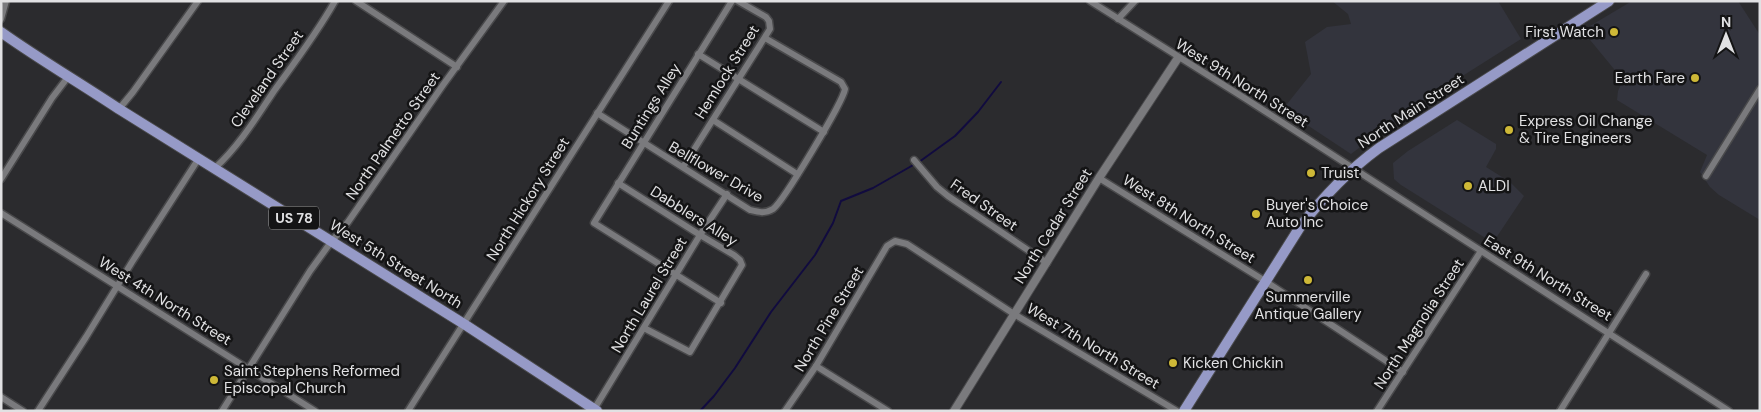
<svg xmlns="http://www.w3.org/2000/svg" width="1761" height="412" viewBox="0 0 1761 412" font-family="'DM Sans',sans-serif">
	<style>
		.built { fill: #33343d }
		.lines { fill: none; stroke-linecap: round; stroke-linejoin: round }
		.stream { stroke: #110b3f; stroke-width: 2 }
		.minor-casing { stroke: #49494b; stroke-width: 9 }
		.tertiary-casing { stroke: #49494b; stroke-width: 10 }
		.primary-casing { stroke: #49494b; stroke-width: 12 }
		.minor { stroke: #7a7a7d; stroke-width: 6 }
		.tertiary { stroke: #7a7a7d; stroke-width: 8 }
		.primary { stroke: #969ac7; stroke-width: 10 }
		.poi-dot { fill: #ceb837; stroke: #141415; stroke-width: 2 }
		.labels { text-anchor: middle; stroke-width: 5; stroke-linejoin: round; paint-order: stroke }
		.shield { fill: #141415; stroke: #a4a4a5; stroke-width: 1 }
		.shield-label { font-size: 14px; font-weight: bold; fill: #e1e1e3 }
		.poi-label { font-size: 15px; fill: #e1e1e3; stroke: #141415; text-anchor: start }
		.street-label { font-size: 15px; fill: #e1e1e3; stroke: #141415 }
	</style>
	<rect width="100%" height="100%" fill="#2b2b2e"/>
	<g class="built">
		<path d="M 1332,1 L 1498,1 L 1521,39 L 1418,104 L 1351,154 L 1283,109 L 1311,74 L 1305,42 L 1327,27 L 1351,24 L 1348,14 Z"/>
		<path d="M 1632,1 L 1738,1 L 1760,35 L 1760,220 L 1719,195 L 1710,187 L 1700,172 L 1707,155 L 1617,100 L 1618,91 L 1623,80 L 1586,35 L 1590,26 Z"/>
		<path d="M 1457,120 L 1496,144 L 1496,149 L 1486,167 L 1510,182 L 1524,196 L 1494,241 L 1487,239 L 1401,185 L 1394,179 L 1393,163 L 1408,151 Z"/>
	</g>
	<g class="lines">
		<g class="stream">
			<path d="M 919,162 L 955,136 L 978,112 L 1001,82"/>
			<path d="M 700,411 L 714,396 L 735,368 L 771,312 L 815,255 L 833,223 L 841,201 L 873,188 L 915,164"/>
		</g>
		<g class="minor-casing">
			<g id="minor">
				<path d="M 356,1 L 457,67"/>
				<path d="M 1090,1 L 1246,99 L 1729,411"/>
				<path d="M 1,19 L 6,1"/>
				<path d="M 1118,19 L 1135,1"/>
				<path d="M 698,54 L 824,132"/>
				<path d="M 119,109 L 133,92 L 198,1"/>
				<path d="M 597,113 L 750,210 C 758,212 765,214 773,209 C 783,202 843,102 845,89 L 841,82 L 765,38"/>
				<path d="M 713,120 L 797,174"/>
				<path d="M 914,160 L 937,187 L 948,196 L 1047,263"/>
				<path d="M 683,167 L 770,29 L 769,21 L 766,17 L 738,1"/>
				<path d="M 215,168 C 239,146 256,118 274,91 C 295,62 317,33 335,1"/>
				<path d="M 1706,176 L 1760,89"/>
				<path d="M 1099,178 L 1265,281 L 1403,372"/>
				<path d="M 1,179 L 52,98 L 68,77"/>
				<path d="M 618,183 L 700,235 L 734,255 L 740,260 L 742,265 L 690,352 L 644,328"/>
				<path d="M 1,213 L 315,411"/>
				<path d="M 721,303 L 594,223 L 732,1"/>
				<path d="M 816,366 L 888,411"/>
				<path d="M 1,397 L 23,411"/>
				<path d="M 38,411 L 86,337 L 132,262 L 199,158"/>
				<path d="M 222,411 L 310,271 L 331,242 L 348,222 L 443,85 L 504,1"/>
				<path d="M 408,411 L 669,1"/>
				<path d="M 593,411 L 700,235 L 727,194"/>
				<path d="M 785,411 L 816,366 L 887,246 L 895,241 L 907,244 L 1014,314 L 1177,411"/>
				<path d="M 1377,411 L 1481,251"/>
				<path d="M 1560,411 L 1646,274"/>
			</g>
		</g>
		<g class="tertiary-casing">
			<path id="tertiary" d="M 954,411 L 1099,178 L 1178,58"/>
		</g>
		<g class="primary-casing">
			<g id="primary">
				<path d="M 1,32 C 39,59 80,83 119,109 L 464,324 L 597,411"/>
				<path d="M 1184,411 L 1300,227 C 1323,197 1349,170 1379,148 L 1609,1"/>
			</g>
		</g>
		<use href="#minor" class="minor"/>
		<use href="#tertiary" class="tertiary"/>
		<use href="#primary" class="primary"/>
	</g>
	<g class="poi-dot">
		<circle cx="1614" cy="32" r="5"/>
		<circle cx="1695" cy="78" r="5"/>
		<circle cx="1509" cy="130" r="5"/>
		<circle cx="1311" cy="173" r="5"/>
		<circle cx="1468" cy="186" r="5"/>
		<circle cx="1256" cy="214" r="5"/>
		<circle cx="1308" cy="280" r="5"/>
		<circle cx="1173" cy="363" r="5"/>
		<circle cx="214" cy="380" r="5"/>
	</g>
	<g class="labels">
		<rect class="shield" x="269" y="206.5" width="50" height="23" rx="4"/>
		<g class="shield-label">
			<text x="294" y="223">US 78</text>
		</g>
		<g class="poi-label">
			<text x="1604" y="37" text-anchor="end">First Watch</text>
			<text x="1685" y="83" text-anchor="end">Earth Fare</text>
			<text x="1519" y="126">Express Oil Change<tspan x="1519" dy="17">&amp; Tire Engineers</tspan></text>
			<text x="1321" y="178">Truist</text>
			<text x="1478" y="191">ALDI</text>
			<text x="1266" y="210">Buyer's Choice<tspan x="1266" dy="17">Auto Inc</tspan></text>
			<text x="1308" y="302" text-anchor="middle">Summerville<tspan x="1308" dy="17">Antique Gallery</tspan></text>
			<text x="1183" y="368">Kicken Chickin</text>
			<text x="224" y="376">Saint Stephens Reformed<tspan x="224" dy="17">Episcopal Church</tspan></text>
		</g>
		<g class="street-label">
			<text transform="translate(727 72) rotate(-58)" y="5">Hemlock Street</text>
			<text transform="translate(267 79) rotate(-55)" y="5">Cleveland Street</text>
			<text transform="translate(1242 83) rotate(32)" y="5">West 9th North Street</text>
			<text transform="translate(651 106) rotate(-58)" y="5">Buntings Alley</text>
			<text transform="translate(1411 111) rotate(-33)" y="5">North Main Street</text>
			<text transform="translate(393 136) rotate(-55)" y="5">North Palmetto Street</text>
			<text transform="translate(716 172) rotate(30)" y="5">Bellflower Drive</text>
			<text transform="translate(528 199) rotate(-58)" y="5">North Hickory Street</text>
			<text transform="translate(984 205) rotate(35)" y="5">Fred Street</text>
			<text transform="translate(694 216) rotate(32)" y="5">Dabblers Alley</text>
			<text transform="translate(1189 219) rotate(32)" y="5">West 8th North Street</text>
			<text transform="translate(1053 226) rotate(-58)" y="5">North Cedar Street</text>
			<text transform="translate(396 264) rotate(32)" y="5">West 5th Street North</text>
			<text transform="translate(1548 278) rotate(32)" y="5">East 9th North Street</text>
			<text transform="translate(649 295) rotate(-59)" y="5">North Laurel Street</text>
			<text transform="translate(165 301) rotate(32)" y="5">West 4th North Street</text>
			<text transform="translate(829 319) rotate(-59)" y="5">North Pine Street</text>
			<text transform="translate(1419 324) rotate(-57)" y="5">North Magnolia Street</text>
			<text transform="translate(1093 346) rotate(31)" y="5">West 7th North Street</text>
		</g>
	</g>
	<rect width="1761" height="412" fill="none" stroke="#e1e1e3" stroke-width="5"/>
	<g transform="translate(1726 35)" stroke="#141415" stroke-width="4" paint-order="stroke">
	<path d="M0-4L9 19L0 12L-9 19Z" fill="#e1e1e3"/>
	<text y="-8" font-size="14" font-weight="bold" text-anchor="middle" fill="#e1e1e3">N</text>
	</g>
</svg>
